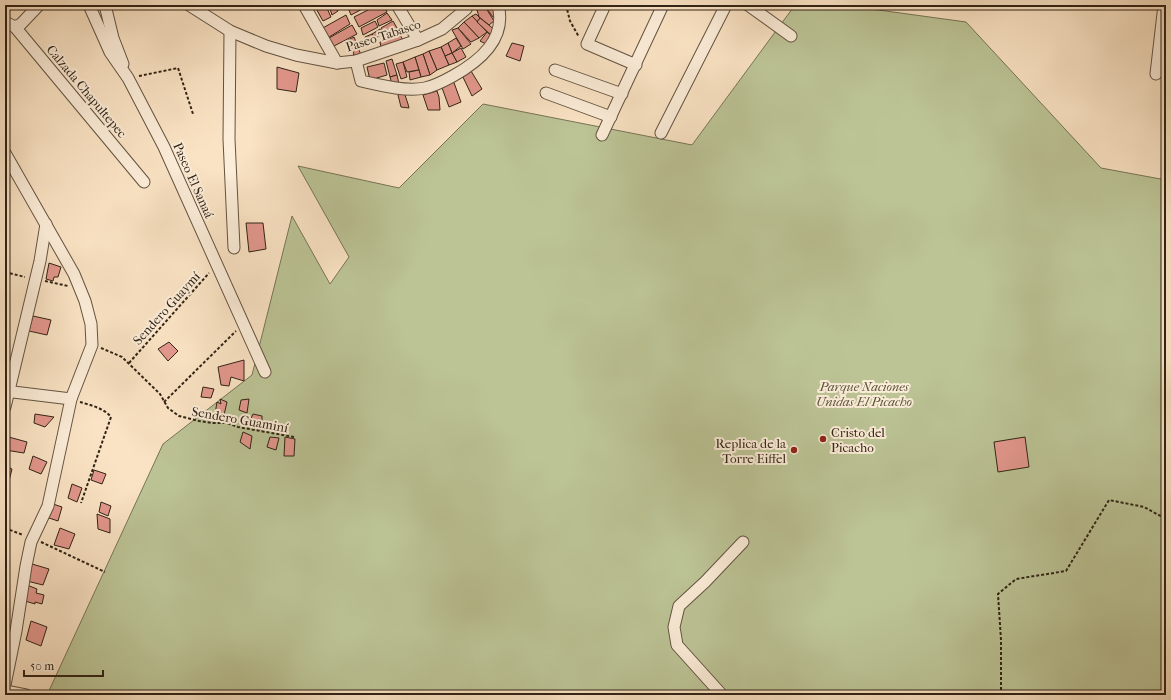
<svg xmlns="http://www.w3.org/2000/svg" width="1171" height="700" viewBox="0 0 1171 700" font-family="'IM FELL French Canon',serif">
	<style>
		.green { fill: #bcc496; stroke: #767456 }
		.building { fill: #e4988e; stroke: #302315 }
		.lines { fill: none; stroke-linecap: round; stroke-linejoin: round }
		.minor-casing { stroke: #625341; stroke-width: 13 }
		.path { stroke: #302315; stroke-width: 2; stroke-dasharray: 3 2; stroke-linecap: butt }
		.minor { stroke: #fcedd9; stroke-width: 11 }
		.poi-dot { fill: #8f2418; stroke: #fcedd9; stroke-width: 1.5 }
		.labels { text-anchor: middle; stroke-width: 4; stroke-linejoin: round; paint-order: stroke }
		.street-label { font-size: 13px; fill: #302315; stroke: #fcedd9 }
		.park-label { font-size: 13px; font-style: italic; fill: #5a533c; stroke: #fcedd9 }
		.poi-label { font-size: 13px; fill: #302315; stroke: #fcedd9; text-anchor: start }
	</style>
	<rect width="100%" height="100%" fill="#fae3c4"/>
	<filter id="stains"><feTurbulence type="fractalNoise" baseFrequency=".005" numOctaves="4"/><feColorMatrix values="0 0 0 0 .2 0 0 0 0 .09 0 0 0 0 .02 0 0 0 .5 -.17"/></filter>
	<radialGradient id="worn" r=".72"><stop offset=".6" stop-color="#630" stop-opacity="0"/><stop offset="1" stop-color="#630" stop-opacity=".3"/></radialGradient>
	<path class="green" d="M 795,5 L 842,5 L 966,22 L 1101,168 L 1166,180 L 1166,695 L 47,695 L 163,444 L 252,375 L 292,216 L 330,284 L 349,257 L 298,166 L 399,188 L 483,104 L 692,145 Z"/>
	<g class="building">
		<path d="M 314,5 L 328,5 L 326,6 L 331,17 L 323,21 Z"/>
		<path d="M 332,5 L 336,5 L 338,11 L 332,15 L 329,6 Z"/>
		<path d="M 347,5 L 370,5 L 351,15 Z"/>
		<path d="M 378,5 L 384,5 L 387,12 L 359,27 L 354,17 Z"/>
		<path d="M 484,5 L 495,5 L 497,15 L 493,17 Z"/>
		<path d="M 484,5 L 494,21 L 489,25 L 479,17 L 477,10 Z"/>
		<path d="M 387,13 L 392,20 L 379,26 L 377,20 Z"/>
		<path d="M 476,14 L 480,18 L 477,22 L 472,16 Z"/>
		<path d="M 346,15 L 350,24 L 326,39 L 321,29 Z"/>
		<path d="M 472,16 L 487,32 L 479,38 L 464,22 Z"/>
		<path d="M 480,18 L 495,30 L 492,36 L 477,22 Z"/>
		<path d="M 375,21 L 378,27 L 363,35 L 361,28 Z"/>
		<path d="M 393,21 L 397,28 L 384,34 L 381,28 Z"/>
		<path d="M 464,22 L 479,38 L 471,42 L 458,28 Z"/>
		<path d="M 352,25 L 357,34 L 334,46 L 329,38 Z"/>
		<path d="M 458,28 L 471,44 L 463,49 L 452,30 Z"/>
		<path d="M 380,29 L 382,34 L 376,38 L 372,34 Z"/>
		<path d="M 487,32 L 494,38 L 490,46 L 480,41 Z"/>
		<path d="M 399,33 L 403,40 L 381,47 L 380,42 Z"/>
		<path d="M 372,34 L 375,40 L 368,45 L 365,37 Z"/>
		<path d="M 354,37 L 356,42 L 361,55 L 352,56 L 354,54 L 348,40 Z"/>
		<path d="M 456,38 L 461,46 L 452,53 L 448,43 Z"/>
		<path d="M 448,43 L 452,53 L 445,56 L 441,47 Z"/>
		<path d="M 512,43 L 524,46 L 520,61 L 506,56 Z"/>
		<path d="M 441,47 L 449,65 L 437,70 L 429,51 Z"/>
		<path d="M 461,48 L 466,57 L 457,62 L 452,53 Z"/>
		<path d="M 429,51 L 437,70 L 430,75 L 423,54 Z"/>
		<path d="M 452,53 L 457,62 L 449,65 L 445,56 Z"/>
		<path d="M 423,54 L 430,75 L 421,77 L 415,57 Z"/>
		<path d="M 415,57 L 419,70 L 407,72 L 403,62 Z"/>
		<path d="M 392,59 L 397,75 L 390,77 L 386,61 Z"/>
		<path d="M 403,62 L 407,77 L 401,79 L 396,64 Z"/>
		<path d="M 384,63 L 387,75 L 370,80 L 367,67 Z"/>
		<path d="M 277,67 L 299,73 L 296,92 L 277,89 Z"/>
		<path d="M 419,70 L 421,77 L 410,80 L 409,72 Z"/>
		<path d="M 471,71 L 482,89 L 472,96 L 462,75 Z"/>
		<path d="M 397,75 L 399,84 L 392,84 L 390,77 Z"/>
		<path d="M 453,80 L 461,102 L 449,107 L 441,85 Z"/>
		<path d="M 437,91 L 439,97 L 440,110 L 428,110 L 423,95 Z"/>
		<path d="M 404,92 L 408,104 L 409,108 L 401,107 L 398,95 Z"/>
		<path d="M 246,223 L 263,223 L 266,249 L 249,252 Z"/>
		<path d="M 49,263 L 61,267 L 58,277 L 54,277 L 53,281 L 46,279 Z"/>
		<path d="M 5,273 L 9,274 L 6,287 L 5,287 Z"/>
		<path d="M 33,316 L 51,320 L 47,335 L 29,331 Z"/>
		<path d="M 169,342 L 178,351 L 168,361 L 158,349 Z"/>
		<path d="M 244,360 L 244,381 L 231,377 L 229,386 L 221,385 L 218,367 Z"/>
		<path d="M 203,387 L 214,389 L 211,398 L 201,397 Z"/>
		<path d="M 220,399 L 227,402 L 224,415 L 215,414 L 217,402 L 221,404 Z"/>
		<path d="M 249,399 L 247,413 L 239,410 L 241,400 Z"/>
		<path d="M 35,414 L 54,417 L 45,427 L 34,423 Z"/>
		<path d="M 253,414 L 262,416 L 262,430 L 249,423 Z"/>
		<path d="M 243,432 L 252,436 L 250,449 L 240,442 Z"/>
		<path d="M 5,436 L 27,442 L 24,453 L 5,450 Z"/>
		<path d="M 270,437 L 279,438 L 276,450 L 267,447 Z"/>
		<path d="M 285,437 L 295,439 L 294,456 L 284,456 Z"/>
		<path d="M 1025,437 L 1029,467 L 998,472 L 994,442 Z"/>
		<path d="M 33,456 L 47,462 L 41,474 L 29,469 Z"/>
		<path d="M 5,466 L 12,469 L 9,481 L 5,480 Z"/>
		<path d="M 94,470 L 106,474 L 102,484 L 91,480 Z"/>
		<path d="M 72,484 L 82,488 L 77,502 L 68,498 Z"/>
		<path d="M 101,502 L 111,506 L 108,516 L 99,512 Z"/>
		<path d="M 50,503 L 62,507 L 58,521 L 46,517 Z"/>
		<path d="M 97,514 L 110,519 L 110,533 L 98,529 Z"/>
		<path d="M 60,528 L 75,534 L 69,549 L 54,545 Z"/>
		<path d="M 32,564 L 49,569 L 43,585 L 27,581 Z"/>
		<path d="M 27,585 L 37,589 L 36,593 L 44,595 L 42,604 L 35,602 L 35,604 L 25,601 Z"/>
		<path d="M 31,621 L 47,627 L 41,646 L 26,640 Z"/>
	</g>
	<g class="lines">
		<g class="minor-casing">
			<g id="minor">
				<path d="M 89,5 L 110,52 L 128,78 L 164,147 L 265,372"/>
				<path d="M 105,5 L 113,38 L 123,64"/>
				<path d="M 189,5 L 230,31 L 266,46 L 296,55 L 337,63 L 356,61 L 418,40 L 442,29 L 466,9 L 468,5"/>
				<path d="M 304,5 L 337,63"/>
				<path d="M 397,5 L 418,40"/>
				<path d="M 605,5 L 587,44 L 636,65"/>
				<path d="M 748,5 L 791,36"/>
				<path d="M 5,22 L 15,27 L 144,182"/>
				<path d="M 15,27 L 21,24 L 39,5"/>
				<path d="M 230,31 L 229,139 L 234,248"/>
				<path d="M 356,61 L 361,81 C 379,85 406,92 425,88 C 435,86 444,81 453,76 C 480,61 507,39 498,5"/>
				<path d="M 555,70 L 622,94"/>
				<path d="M 1156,74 L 1164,5"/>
				<path d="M 546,93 L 611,117"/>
				<path d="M 661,133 L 726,5"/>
				<path d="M 602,135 L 663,5"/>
				<path d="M 5,153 L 74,274 L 85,301 L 91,324 L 92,345 L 71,399 L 48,506 L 31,542 L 26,566 L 16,631 L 5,685"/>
				<path d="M 5,391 L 71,399"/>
				<path d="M 5,407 L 40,261 L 46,224"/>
				<path d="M 5,691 L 26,695"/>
				<path d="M 722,695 L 677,645 L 674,627 L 679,606 L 705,582 L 743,542"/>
			</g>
		</g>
		<g class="path">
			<path d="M 566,5 L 570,21 L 579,37"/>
			<path d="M 139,76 L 178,68 L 193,114"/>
			<path d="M 5,272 L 25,277"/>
			<path d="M 45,281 L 68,286"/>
			<path d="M 101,348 L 122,357 L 160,394 L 168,408 L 179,416 L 199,421 L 213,423 L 227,423 L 238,427 L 294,437"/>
			<path d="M 129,363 L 209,273"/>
			<path d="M 80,402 C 90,405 104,408 111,417 L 81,503"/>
			<path d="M 164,402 L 236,331"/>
			<path d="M 5,528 L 23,535"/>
			<path d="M 41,542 L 105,572"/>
			<path d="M 1001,695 L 1001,640 L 998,594 L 1016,579 L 1066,571 L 1109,500 L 1144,507 L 1166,519"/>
		</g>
		<use href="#minor" class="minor"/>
	</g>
	<g class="poi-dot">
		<circle cx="823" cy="439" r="4"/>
		<circle cx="794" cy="450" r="4"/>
	</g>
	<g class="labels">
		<g class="street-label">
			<text transform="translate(383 35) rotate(-18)" y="5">Paseo Tabasco</text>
			<text transform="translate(87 91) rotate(50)" y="5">Calzada Chapultepec</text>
			<text transform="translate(194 180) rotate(66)" y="5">Paseo El Sanaá</text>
			<text transform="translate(166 308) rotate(-48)" y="5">Sendero Guaymí</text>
			<text transform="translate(240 419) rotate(10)" y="5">Sendero Guaminí</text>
		</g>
		<g class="park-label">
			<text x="864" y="391">Parque Naciones<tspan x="864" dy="15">Unidas El Picacho</tspan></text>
		</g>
		<g class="poi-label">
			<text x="831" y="437">Cristo del<tspan x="831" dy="15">Picacho</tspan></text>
			<text x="786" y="448" text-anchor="end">Replica de la<tspan x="786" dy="15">Torre Eiffel</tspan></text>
		</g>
	</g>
	<rect width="1171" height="700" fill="none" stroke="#fae3c4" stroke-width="20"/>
	<rect x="6" y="6" width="1159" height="688" fill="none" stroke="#302315" stroke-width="2"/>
	<rect x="10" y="10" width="1151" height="680" fill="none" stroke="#302315"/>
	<path d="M24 670v6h79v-6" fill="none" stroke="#302315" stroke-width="2"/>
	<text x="30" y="670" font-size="12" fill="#302315" stroke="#fcedd9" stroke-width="3" paint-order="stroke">50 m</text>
	<rect width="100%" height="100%" filter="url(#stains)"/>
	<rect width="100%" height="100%" fill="url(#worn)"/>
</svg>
